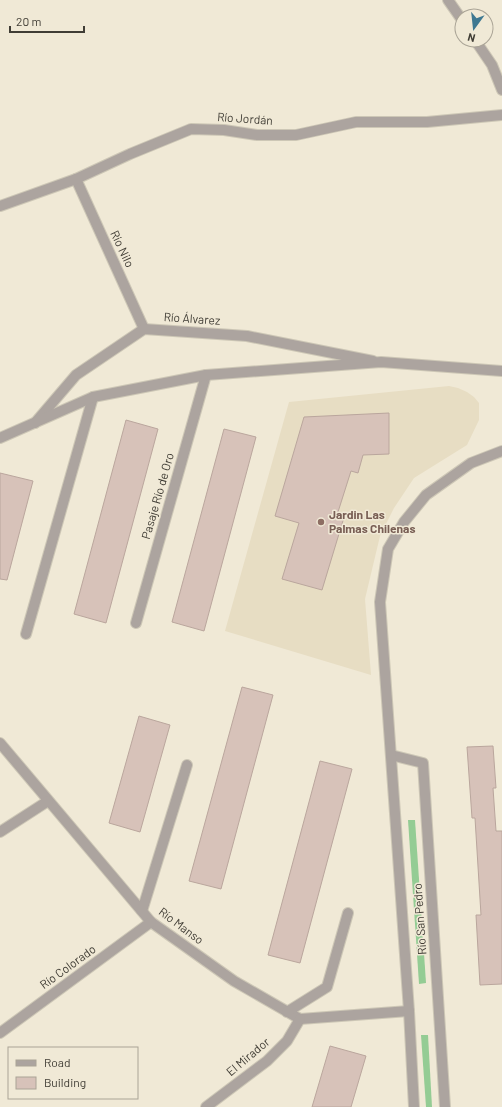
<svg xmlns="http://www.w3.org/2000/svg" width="502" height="1107" viewBox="0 0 502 1107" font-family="Barlow,sans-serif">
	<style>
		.built { fill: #e7ddc3 }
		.green { fill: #94cc94 }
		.building { fill: #d7c2b9; stroke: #baa69d }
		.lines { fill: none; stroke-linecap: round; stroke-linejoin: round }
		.minor-casing { stroke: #cdc7b6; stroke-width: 12 }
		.tertiary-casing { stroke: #cdc7b6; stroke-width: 12 }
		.minor { stroke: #aca49f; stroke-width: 10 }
		.tertiary { stroke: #aca49f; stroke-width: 10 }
		.education-dot { fill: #8d6e63; stroke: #f0e9d6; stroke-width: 1.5 }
		.labels { text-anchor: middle; stroke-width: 3; stroke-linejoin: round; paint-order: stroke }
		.street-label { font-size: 12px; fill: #403d35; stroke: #f0e9d6 }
		.education-label { font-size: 12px; font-weight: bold; fill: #785e54; stroke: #f0e9d6; text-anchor: start }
	</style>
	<rect width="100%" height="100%" fill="#f0e9d6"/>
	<path class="built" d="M 449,386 L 458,388 L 467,392 L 474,397 L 479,403 L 479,420 L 467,445 L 414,478 L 394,508 L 380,536 L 365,599 L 371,675 L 225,631 L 289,402 Z"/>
	<g class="green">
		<path d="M 408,820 L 415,820 L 426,983 L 419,984 Z"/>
		<path d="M 421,1035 L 428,1035 L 432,1107 L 426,1107 Z"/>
	</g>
	<g class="building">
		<path d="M 389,413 L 389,454 L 363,455 L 358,473 L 351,471 L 338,512 L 345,514 L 322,590 L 282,579 L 299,523 L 275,516 L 304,417 Z"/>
		<path d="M 126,420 L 158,429 L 106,623 L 74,614 Z"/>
		<path d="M 224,429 L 256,437 L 204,631 L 172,622 Z"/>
		<path d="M 0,473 L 33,481 L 7,580 L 0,579 Z"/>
		<path d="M 242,687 L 273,695 L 221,889 L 189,881 Z"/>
		<path d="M 139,716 L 170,725 L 140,832 L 109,823 Z"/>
		<path d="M 493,746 L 496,788 L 493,788 L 496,831 L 502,831 L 502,984 L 480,985 L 476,915 L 481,915 L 475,818 L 472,818 L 467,747 Z"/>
		<path d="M 320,761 L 352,769 L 300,963 L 268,955 Z"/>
		<path d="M 330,1046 L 366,1056 L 351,1107 L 312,1107 Z"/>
	</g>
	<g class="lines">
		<g class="minor-casing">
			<g id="minor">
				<path d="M 448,0 L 462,20"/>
				<path d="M 475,40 L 492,65 L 502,90"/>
				<path d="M 76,179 L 144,329"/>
				<path d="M 0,206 L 76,179 L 130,154 L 191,129 L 224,130 L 257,135 L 296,135 L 356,122 L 427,122 L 502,115"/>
				<path d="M 35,423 L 76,375 L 144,329 L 247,336 L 373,361"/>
				<path d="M 136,623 L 206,375"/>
				<path d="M 26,634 L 93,397"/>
				<path d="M 0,743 L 151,922 L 234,981 L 300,1019 L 409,1011"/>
				<path d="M 391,755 L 423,763 L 445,1107"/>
				<path d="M 0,832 L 48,801"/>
				<path d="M 142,911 L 187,765"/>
				<path d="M 287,1012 L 327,987 L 348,913"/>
				<path d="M 0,1033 L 151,922"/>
				<path d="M 206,1107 L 267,1061 L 287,1041 L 300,1019"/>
				<path d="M 414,1107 L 409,1011 L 380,602 L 388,549 L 404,522 L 426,495 L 471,463 L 502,451"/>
			</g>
		</g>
		<g class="tertiary-casing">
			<path id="tertiary" d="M 0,438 L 93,397 L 206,375 L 381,362 L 502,371"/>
		</g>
		<use href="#minor" class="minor"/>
		<use href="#tertiary" class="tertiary"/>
	</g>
	<circle class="education-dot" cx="321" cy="522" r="4"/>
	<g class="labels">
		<g class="street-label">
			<text transform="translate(245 119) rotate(4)" y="4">Río Jordán</text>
			<text transform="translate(122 249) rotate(65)" y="4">Río Nilo</text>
			<text transform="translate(192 319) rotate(4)" y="4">Río Álvarez</text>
			<text transform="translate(158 496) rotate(-74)" y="4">Pasaje Río de Oro</text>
			<text transform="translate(420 919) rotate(-94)" y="4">Río San Pedro</text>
			<text transform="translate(181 926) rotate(37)" y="4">Río Manso</text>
			<text transform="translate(68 967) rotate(-36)" y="4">Río Colorado</text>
			<text transform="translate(248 1057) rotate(-40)" y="4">El Mirador</text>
		</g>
		<g class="education-label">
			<text x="329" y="519">Jardin Las<tspan x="329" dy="14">Palmas Chilenas</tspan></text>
		</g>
	</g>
	<rect x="8" y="1047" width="130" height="52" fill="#f0e9d6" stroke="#aaa496"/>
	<rect x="16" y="1060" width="20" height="6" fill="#aca49f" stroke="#aaa496"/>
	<text x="44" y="1067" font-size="12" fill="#403d35">Road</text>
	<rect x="16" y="1077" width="20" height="12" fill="#d7c2b9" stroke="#aaa496"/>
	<text x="44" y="1087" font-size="12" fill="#403d35">Building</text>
	<g transform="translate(474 28) rotate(195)"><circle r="19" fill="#f0e9d6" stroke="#aaa496"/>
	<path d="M0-3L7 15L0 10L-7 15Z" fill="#3e7891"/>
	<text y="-6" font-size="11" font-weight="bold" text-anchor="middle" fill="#403d35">N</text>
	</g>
	<path d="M10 26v6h74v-6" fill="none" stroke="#403d35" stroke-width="2"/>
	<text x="16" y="26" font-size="12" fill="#403d35" stroke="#f0e9d6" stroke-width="3" paint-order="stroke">20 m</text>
</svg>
